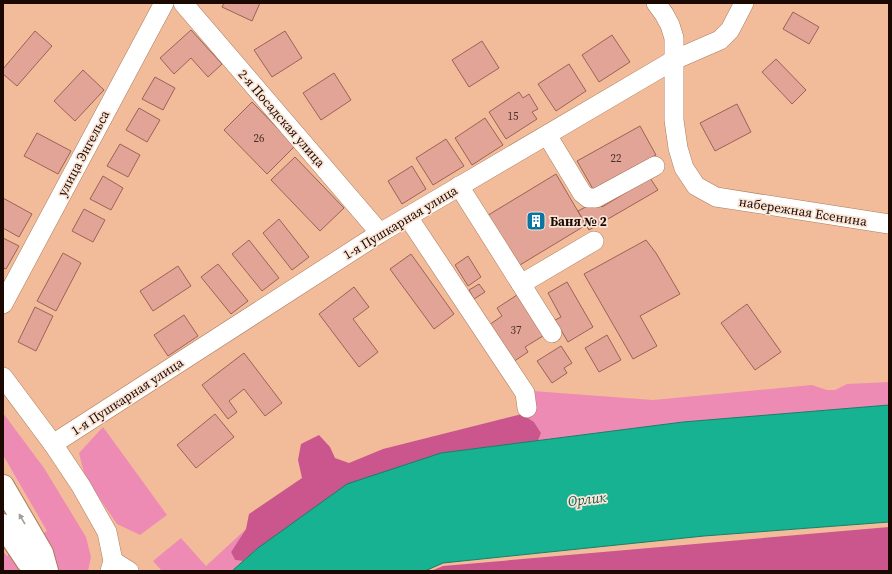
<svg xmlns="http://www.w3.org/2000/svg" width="892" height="574" viewBox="0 0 892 574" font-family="'Source Serif 4',serif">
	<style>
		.green { fill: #ee8bb5 }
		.forest { fill: #cb568d }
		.water { fill: #16b292; stroke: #177f66 }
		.building { fill: #e2a496; stroke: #9b6356 }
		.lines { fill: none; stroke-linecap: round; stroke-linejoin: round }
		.minor-casing { stroke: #ac7b5b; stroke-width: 20 }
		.major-casing { stroke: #ac7b5b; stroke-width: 24 }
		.minor { stroke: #fff; stroke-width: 19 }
		.major { stroke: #fff; stroke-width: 22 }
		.oneway { fill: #a39c99 }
		.labels { text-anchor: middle; stroke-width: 3.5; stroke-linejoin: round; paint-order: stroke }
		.number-label { font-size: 11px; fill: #4c2f26 }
		.street-label { font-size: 13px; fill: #1a0801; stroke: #fbe5d7 }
		.poi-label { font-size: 13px; font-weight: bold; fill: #1a0801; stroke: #fbe5d7; text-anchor: start }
		.water-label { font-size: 14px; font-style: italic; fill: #16604f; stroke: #fbe5d7 }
	</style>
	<rect width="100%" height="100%" fill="#f2bc9a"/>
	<g class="green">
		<path d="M 889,382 L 889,405 L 683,422 L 538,441 L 541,433 L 534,422 L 522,414 L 533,391 L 653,400 L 812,385 L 827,390 L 835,390 L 847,384 Z"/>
		<path d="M 3,413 L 44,468 L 86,537 L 91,557 L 88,571 L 3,571 L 3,551 L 7,556 L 47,531 L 3,455 Z"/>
		<path d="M 103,427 L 167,515 L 140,535 L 117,524 L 85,477 L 79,453 Z"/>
		<path d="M 246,529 L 231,552 L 235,560 L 243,561 L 232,571 L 162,571 L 153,561 L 181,538 L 206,566 Z"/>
	</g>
	<g class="forest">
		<path d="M 522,414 L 534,422 L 541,433 L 538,441 L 441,453 L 258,548 L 243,561 L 235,560 L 231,552 L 246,529 L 249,514 L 302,478 L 298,460 L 301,444 L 319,435 L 330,447 L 335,458 L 349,463 L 383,449 Z"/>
		<path d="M 889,527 L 889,571 L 431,571 L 443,566 Z"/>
	</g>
	<path class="water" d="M 889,405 L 889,522 L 704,536 L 443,563 L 425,571 L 232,571 L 258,548 L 347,484 L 441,453 L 683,422 Z"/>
	<g class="building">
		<path d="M 224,3 L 260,3 L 252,21 L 222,7 Z"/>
		<path d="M 793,12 L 819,27 L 809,44 L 783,29 Z"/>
		<path d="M 191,30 L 222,64 L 208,77 L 191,58 L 174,74 L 160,58 Z"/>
		<path d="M 35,31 L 52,46 L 17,86 L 3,74 L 3,69 Z"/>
		<path d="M 285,31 L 302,58 L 272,77 L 254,50 Z"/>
		<path d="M 612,35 L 630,62 L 599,82 L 582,55 Z"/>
		<path d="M 482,41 L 499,68 L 469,87 L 452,60 Z"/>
		<path d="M 776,59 L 806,90 L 792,104 L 762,72 Z"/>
		<path d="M 569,64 L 586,91 L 556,111 L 538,84 Z"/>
		<path d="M 83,70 L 104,90 L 75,121 L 54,101 Z"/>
		<path d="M 334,73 L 351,100 L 321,120 L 303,93 Z"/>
		<path d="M 155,77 L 175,88 L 163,110 L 142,99 Z"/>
		<path d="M 519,92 L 523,98 L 529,94 L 538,109 L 532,112 L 537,119 L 506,139 L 489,112 Z"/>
		<path d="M 252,102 L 295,146 L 267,174 L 224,130 Z"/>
		<path d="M 737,104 L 751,132 L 715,151 L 700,123 Z"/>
		<path d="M 139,108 L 160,120 L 147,142 L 126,130 Z"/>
		<path d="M 485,118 L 503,145 L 472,165 L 455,138 Z"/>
		<path d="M 640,126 L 656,155 L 593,189 L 577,161 Z"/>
		<path d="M 37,133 L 71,151 L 58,174 L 24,156 Z"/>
		<path d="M 446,139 L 464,166 L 433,185 L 416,158 Z"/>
		<path d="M 120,144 L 140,155 L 128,177 L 107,166 Z"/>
		<path d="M 295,157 L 344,208 L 320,231 L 271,180 Z"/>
		<path d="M 412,166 L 426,189 L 402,204 L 388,181 Z"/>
		<path d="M 556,174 L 586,225 L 515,268 L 485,217 Z"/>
		<path d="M 103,176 L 123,188 L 111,210 L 90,199 Z"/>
		<path d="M 650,178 L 658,190 L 589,230 L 578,211 L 597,201 L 602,207 Z"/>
		<path d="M 3,198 L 32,214 L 19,237 L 3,228 Z"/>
		<path d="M 84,209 L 105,220 L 93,242 L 72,231 Z"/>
		<path d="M 279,219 L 309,257 L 292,270 L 263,233 Z"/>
		<path d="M 3,238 L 19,246 L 6,269 L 3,268 Z"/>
		<path d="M 249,240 L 279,278 L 262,291 L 232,254 Z"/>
		<path d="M 646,240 L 656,253 L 680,294 L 640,316 L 657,346 L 633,359 L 584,274 Z"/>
		<path d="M 63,253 L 81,263 L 56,311 L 37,301 Z"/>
		<path d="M 411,254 L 454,314 L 434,329 L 390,269 Z"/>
		<path d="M 468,256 L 481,277 L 468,286 L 455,265 Z"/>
		<path d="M 218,264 L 248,301 L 231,314 L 201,277 Z"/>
		<path d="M 178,266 L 191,286 L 153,311 L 140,291 Z"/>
		<path d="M 567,282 L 593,327 L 568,342 L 555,320 L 561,317 L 548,293 Z"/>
		<path d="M 479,284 L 485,292 L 474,299 L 469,290 Z"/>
		<path d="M 354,287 L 369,307 L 353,319 L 378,352 L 359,367 L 319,314 Z"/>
		<path d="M 517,295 L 543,336 L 525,347 L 528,352 L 513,362 L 489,325 L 502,316 L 497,308 Z"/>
		<path d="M 747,304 L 781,352 L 755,370 L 721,323 Z"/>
		<path d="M 35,307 L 53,316 L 36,351 L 18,342 Z"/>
		<path d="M 184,315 L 198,336 L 168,356 L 154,335 Z"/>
		<path d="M 607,335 L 621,360 L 599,372 L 585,348 Z"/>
		<path d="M 561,346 L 572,363 L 564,368 L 567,373 L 552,383 L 537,361 Z"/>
		<path d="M 244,353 L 282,403 L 265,416 L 244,389 L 229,401 L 237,412 L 228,419 L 202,385 Z"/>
		<path d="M 215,414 L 234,437 L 196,468 L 177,445 Z"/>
	</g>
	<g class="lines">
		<g class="minor-casing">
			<g id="minor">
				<path d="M 183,3 L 380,233"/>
				<path d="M 656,3 L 664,14 L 670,25 L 674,38 L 674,120 L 678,148 L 684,168 L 696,186 L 716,197 L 889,224"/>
				<path d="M 547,135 L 582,193 L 588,198 L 596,198 L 655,166"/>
				<path d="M 459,186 L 552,333"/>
				<path d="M 408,217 L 525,393 L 527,408"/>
				<path d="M 521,284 L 594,241"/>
				<path d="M 3,304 L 164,3"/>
				<path d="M 3,377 L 53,444 L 81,486 L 107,532 L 113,561 L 110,571"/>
				<path d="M 53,444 L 380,233 L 674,60 L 720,40 L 730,30 L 744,3"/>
				<path d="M 113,561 L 129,571"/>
			</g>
		</g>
		<g class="major-casing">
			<g id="major">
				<path d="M 3,486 L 42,553 L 47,571"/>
				<path d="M 3,525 L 27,561 L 36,571"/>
			</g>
		</g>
		<use href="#minor" class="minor"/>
		<use href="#major" class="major"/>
	</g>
	<defs><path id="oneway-solid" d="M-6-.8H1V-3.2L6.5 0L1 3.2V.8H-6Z"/></defs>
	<use class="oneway" href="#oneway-solid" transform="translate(22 519) rotate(-120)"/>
	<defs>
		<g id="building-square" transform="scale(1)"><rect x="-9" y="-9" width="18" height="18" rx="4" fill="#0975a0" stroke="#fbe5d7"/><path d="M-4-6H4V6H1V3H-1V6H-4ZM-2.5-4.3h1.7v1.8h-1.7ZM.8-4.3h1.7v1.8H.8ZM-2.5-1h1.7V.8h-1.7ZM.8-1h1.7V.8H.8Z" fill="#fff"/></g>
	</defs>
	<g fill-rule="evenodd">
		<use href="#building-square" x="536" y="221"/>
	</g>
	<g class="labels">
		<g class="number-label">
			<text x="513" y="120">15</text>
			<text x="259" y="142">26</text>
			<text x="616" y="162">22</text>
			<text x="516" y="334">37</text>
		</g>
		<g class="street-label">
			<text transform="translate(282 118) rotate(49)" y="5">2-я Посадская улица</text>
			<text transform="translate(83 153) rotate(-62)" y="5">улица Энгельса</text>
			<text transform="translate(803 211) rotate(9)" y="5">набережная Есенина</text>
			<text transform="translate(400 222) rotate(-31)" y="5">1-я Пушкарная улица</text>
			<text transform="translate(127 396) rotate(-33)" y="5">1-я Пушкарная улица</text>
		</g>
		<g class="poi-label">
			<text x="550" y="226">Баня № 2</text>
		</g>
		<g class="water-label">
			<text transform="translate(587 499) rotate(-7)" y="5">Орлик</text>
		</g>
	</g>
	<rect width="892" height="574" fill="none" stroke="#1a0801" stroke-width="8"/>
</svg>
